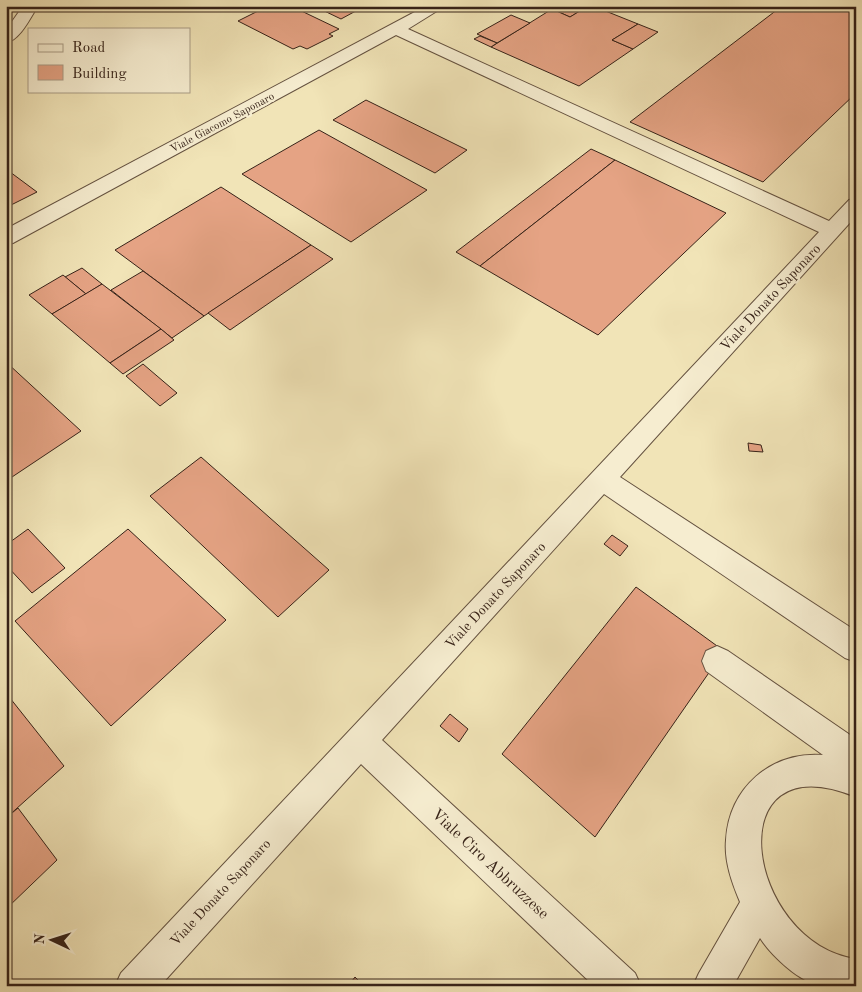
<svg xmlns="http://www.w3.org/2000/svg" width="862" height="992" viewBox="0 0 862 992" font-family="'Old Standard TT',serif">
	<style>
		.building { fill: #e5a384; stroke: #362218 }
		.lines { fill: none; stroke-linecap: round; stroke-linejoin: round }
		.street-casing { stroke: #655240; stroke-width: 2 }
		.street { fill: #f6edd0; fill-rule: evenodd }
		.labels { text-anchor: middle; stroke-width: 4.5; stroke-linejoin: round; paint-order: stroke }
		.far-street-label { font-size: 11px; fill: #362218; stroke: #f6edd0 }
		.street-label { font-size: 14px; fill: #362218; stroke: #f6edd0 }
		.near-street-label { font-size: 16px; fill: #362218; stroke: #f6edd0 }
	</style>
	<rect width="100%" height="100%" fill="#f1e4b7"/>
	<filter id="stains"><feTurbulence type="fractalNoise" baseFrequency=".004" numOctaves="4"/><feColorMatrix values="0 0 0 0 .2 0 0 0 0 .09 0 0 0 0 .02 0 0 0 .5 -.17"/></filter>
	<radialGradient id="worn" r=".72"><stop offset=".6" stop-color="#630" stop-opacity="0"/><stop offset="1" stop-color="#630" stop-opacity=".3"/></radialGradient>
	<g class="building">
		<path d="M 268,6 L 291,6 L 339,29 L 329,34 L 333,36 L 307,49 L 300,46 L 293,49 L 238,21 Z"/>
		<path d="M 314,6 L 365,6 L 341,19 Z"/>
		<path d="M 558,6 L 588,6 L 570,17 L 552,9 Z"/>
		<path d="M 588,6 L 593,6 L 638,24 L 612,40 L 633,49 L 579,86 L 491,47 L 552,9 L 570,17 Z"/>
		<path d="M 782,6 L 856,6 L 856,93 L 763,182 L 630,122 Z"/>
		<path d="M 511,15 L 530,23 L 497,43 L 477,34 Z"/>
		<path d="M 638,24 L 658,32 L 633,49 L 612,40 Z"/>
		<path d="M 480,36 L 497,43 L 491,47 L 474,39 Z"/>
		<path d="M 366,100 L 467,150 L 435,173 L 333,120 Z"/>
		<path d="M 319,130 L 427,190 L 351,242 L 242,174 Z"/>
		<path d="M 591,149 L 615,160 L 480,266 L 456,252 Z"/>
		<path d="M 615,160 L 726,213 L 598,335 L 480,266 Z"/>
		<path d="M 6,169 L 37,192 L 7,207 L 6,207 Z"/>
		<path d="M 221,187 L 311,245 L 204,316 L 115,250 Z"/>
		<path d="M 311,245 L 333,259 L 230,330 L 208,313 Z"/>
		<path d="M 82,268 L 102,284 L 86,294 L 65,277 Z"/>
		<path d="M 143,271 L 204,316 L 172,338 L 111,290 Z"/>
		<path d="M 63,275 L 86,294 L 52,314 L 29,295 Z"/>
		<path d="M 102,284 L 161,329 L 110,363 L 52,314 Z"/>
		<path d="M 161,329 L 174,340 L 123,374 L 110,363 Z"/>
		<path d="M 6,362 L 81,431 L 6,481 Z"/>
		<path d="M 143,364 L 177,393 L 160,406 L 126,376 Z"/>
		<path d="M 748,443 L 761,445 L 763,452 L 749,451 Z"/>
		<path d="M 201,457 L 329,570 L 278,617 L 150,496 Z"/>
		<path d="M 28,529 L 65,568 L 32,593 L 6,565 L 6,545 Z"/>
		<path d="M 128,529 L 226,620 L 111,726 L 15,621 Z"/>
		<path d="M 612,535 L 628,546 L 620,556 L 604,544 Z"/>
		<path d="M 636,587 L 724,651 L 595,837 L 502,754 Z"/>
		<path d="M 6,693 L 64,766 L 6,818 Z"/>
		<path d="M 450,714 L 468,729 L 459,742 L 440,726 Z"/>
		<path d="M 18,808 L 57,860 L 6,909 L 6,818 Z"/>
		<path d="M 355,977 L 364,986 L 348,986 Z"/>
	</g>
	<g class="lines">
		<g class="street-casing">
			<g id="street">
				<path d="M 23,6 L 38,6 C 30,18 21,39 6,43 L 6,30 Z"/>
				<path d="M 426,6 L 445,6 L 408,29 L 829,221 L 849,200 L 856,198 L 856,216 L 620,477 L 856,631 L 856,662 L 845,658 L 604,494 L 382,740 L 635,973 L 641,986 L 594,986 L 361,764 L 160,986 L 115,986 L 121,973 L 819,232 L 396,35 L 13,243 L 6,245 L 6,229 Z"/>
				<path d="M 717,646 L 728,651 L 856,739 L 856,797 C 715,739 745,942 856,959 L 856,986 C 845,986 832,988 821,986 C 799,982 771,955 760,938 L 733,986 L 693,986 L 699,973 L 740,902 C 732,883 724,861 726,840 C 729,788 771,751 823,755 L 706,671 L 702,661 L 706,651 Z"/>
			</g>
		</g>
		<use href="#street" class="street"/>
	</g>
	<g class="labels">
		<g class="far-street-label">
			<text transform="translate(222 122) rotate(-28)" y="4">Viale Giacomo Saponaro</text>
		</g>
		<g class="street-label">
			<text transform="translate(770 297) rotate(-47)" y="5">Viale Donato Saponaro</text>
			<text transform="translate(495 595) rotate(-47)" y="5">Viale Donato Saponaro</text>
			<text transform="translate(220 892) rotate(-47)" y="5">Viale Donato Saponaro</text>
		</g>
		<g class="near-street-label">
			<text transform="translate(491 863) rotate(43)" y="6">Viale Ciro Abbruzzese</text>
		</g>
	</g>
	<rect width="862" height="992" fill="none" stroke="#f1e4b7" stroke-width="25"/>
	<rect x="8" y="8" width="847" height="977" fill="none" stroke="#362218" stroke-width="2.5"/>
	<rect x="12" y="12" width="837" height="967" fill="none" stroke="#362218"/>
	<rect x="28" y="28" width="162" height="65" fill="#f6edd0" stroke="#a99c86"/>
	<rect x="38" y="44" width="25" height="8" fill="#f6edd0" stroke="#a99c86"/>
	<text x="72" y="52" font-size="15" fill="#362218">Road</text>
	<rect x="38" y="65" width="25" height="15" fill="#e5a384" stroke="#a99c86"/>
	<text x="72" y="78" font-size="15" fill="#362218">Building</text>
	<g transform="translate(52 940) rotate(274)" stroke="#f6edd0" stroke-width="4" paint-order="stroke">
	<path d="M0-4L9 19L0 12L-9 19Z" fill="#362218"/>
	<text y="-8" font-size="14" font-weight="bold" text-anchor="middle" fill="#362218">N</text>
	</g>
	<rect width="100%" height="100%" filter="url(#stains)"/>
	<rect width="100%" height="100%" fill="url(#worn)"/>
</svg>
